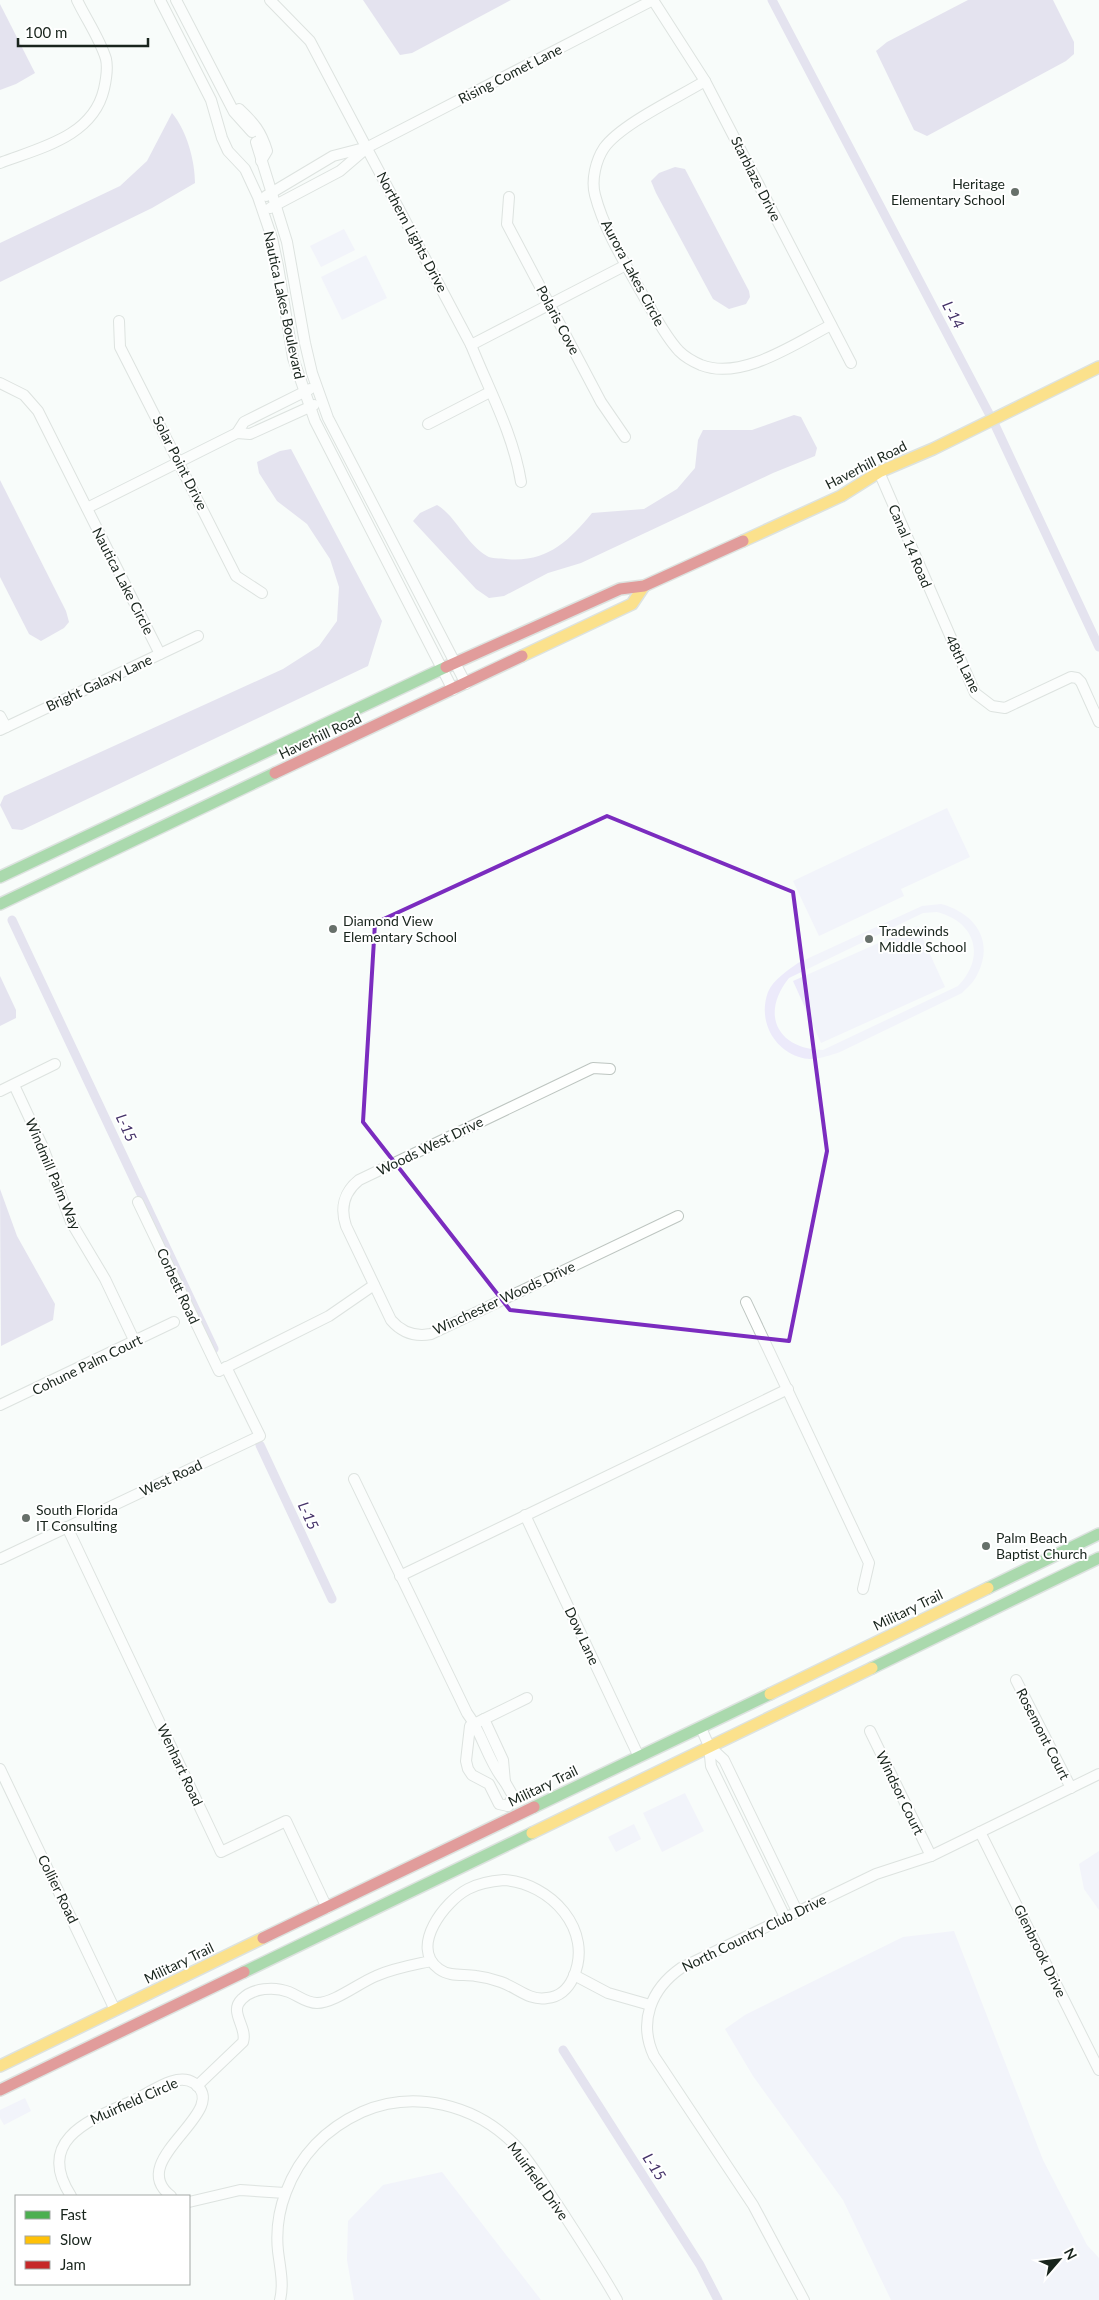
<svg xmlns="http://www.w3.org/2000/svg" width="1099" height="2300" viewBox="0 0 1099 2300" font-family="Lato,sans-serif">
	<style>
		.green { fill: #eceafa; fill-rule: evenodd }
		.water { fill: #ccc5e2 }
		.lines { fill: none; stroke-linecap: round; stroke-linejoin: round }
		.canal { stroke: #ccc5e2; stroke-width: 9 }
		.street-casing { stroke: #bdc5c0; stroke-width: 12 }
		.fast-casing { stroke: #bdc5c0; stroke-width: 14 }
		.slow-casing { stroke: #bdc5c0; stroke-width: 14 }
		.jam-casing { stroke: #bdc5c0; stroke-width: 14 }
		.street { stroke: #fefffe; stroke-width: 10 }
		.fast { stroke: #4caf50; stroke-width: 11 }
		.slow { stroke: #ffc107; stroke-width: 11 }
		.jam { stroke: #c62828; stroke-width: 11 }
		.marked { fill: none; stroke: #7b2cbf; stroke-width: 4; stroke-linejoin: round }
		.poi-dot { fill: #67706a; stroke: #fff; stroke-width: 2 }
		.labels { text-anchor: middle; stroke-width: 4; stroke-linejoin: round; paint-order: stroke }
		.street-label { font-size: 14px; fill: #19251d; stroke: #fff }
		.poi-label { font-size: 14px; fill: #19251d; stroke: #fff; text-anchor: start }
		.water-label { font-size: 15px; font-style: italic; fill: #443268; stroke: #fff }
	</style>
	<rect width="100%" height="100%" fill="#f8fcfa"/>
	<g class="green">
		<path d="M 344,229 L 355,250 L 321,267 L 310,246 Z"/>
		<path d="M 366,255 L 387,298 L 342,320 L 321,277 Z"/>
		<path d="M 947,808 L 970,857 L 901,889 L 904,896 L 819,936 L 793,881 Z"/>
		<path d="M 941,904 C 975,913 995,941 977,975 C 974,982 967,988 962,993 L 840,1052 C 828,1056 812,1062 799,1057 C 772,1048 758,1019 768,992 C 774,979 787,971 798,963 L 922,906 ZM 937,912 C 976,922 986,957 958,986 L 823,1050 C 777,1049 760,1014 789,978 L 923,913 Z"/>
		<path d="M 917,926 L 945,987 L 821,1043 L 793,981 Z"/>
		<path d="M 685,1793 L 704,1831 L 662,1852 L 643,1813 Z"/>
		<path d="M 634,1824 L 641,1839 L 616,1852 L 608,1837 Z"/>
		<path d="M 1099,1851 L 1099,1910 L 1084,1889 L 1079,1864 Z"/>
		<path d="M 954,1931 L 1043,2160 L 1087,2245 L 1099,2258 L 1099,2300 L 891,2300 L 843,2200 L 753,2076 L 725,2029 L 745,2015 L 903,1937 Z"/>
		<path d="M 25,2098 L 31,2111 L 4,2125 L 0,2118 L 0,2110 Z"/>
		<path d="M 442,2172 L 541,2300 L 354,2300 L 347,2260 L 348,2221 L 383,2185 Z"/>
	</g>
	<g class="water">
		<path d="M 363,0 L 511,0 L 412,53 L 400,55 Z"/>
		<path d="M 968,0 L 1053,0 L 1074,42 L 1074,54 L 1066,61 L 927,136 L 914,130 L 876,51 L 887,42 Z"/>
		<path d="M 0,4 L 35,73 L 16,84 L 0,90 Z"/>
		<path d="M 172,113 C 187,131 195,161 195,183 L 152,208 L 0,282 L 0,243 L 120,186 L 147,161 Z"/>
		<path d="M 675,167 L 685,169 L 749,291 L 750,297 L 746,304 L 729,309 L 713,299 L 656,193 L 651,181 L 659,173 Z"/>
		<path d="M 794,415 L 801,417 L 817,448 L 815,456 L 773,473 L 581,563 L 548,573 L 504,596 L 489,598 L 476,589 L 413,521 L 420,513 L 437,505 C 456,516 466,544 487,556 C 491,559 500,558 506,559 C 546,563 568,542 592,513 L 644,509 L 677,489 L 695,468 L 698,440 L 703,430 L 752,430 Z"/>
		<path d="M 291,449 L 382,621 L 368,666 L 22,830 L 12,829 L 0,805 L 4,796 L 283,669 L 319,646 L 337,621 L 339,587 L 330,559 L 307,524 L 277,501 L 259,473 L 257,462 L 280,451 Z"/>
		<path d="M 0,480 L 66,611 L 69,622 L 64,628 L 41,641 L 29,634 L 0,577 Z"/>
		<path d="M 0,976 L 16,1010 L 16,1018 L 0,1026 Z"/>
		<path d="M 0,1189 L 17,1236 L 55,1304 L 53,1320 L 1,1346 Z"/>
	</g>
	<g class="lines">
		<g class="canal">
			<path d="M 772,0 L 995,425 L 1099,647"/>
			<path d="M 12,920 L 214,1349"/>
			<path d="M 260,1445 L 332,1599"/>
			<path d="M 563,2050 L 700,2265 L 718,2300"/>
		</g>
		<g class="street-casing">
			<g id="street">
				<path d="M 160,0 L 211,100 L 222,138 L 228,151 L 245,169 L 258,197 L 272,238 L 278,266 L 293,358 L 315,421 L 453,690"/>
				<path d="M 176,0 L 234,112 L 252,132"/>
				<path d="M 270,0 L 310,41 L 471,345 C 489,390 513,433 521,482"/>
				<path d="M 653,0 L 705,81 L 851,363"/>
				<path d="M 705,81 C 679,97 621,124 604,148 C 596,160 591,180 595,195 C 604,230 626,265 644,297 C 655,315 664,335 679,351 C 684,356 694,362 701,365 C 742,381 796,343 831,325"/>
				<path d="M 239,109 C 254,123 261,131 267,151 L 261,161"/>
				<path d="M 256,142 L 287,242 L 305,343 L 312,373 L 328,418 L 466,684"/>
				<path d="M 0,163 C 39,148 93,137 104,89 C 106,80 108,68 106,59 C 100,39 86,19 77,0"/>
				<path d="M 266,196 L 333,156 L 364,148"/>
				<path d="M 509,197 L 507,224 L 601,402 L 625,437"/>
				<path d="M 270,208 L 340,171 L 368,147 L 653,0"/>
				<path d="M 119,321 L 120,347 L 236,576 L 262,593"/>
				<path d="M 471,345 L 626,265"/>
				<path d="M 0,383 L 24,395 L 38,411 L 160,654"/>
				<path d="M 428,424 L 490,392"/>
				<path d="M 237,433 L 244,422 L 310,389"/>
				<path d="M 879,472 L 975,693 L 992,706 L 1005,708 L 1071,677 L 1077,678 L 1081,682 L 1099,722"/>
				<path d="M 87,508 L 237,433 L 250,434 L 314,405"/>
				<path d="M 0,716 L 6,727"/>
				<path d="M 0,730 L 198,636"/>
				<path d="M 610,1069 L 593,1068 L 359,1180 C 344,1192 340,1208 346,1226 L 391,1320 C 402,1333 415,1337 431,1334 L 678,1216"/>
				<path d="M 14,1085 L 42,1145 L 71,1222 L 105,1279 L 135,1342"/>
				<path d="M 0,1091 L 55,1064"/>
				<path d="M 138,1202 L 219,1371 L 329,1316 L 374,1285"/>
				<path d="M 746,1302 L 869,1563 L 863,1589"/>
				<path d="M 0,1405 L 174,1322"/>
				<path d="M 354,1479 L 467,1713 C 483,1734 488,1762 505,1782"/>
				<path d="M 525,1515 L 639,1757"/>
				<path d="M 67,1527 L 221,1852 L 286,1821 L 327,1908"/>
				<path d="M 0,1559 L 260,1436 L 226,1367"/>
				<path d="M 400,1576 L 788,1389"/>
				<path d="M 1016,1680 L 1071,1788"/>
				<path d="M 484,1719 L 503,1760 L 505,1782 L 513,1796 L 508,1806"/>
				<path d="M 701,1728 L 709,1746 L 724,1760 L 797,1911"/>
				<path d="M 870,1731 L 931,1856"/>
				<path d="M 709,1746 L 711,1766 L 785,1917"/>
				<path d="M 0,1769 L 115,2010"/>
				<path d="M 508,1806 L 499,1804 L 489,1784 L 472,1775 L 468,1769 L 466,1761 L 470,1726 L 527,1698"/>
				<path d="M 980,1832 L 1099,2070"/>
				<path d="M 504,1880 C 550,1883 595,1930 573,1978 C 568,1989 559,1997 547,1998 C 529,2001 518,1988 501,1982 C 493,1979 485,1977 476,1976 C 463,1974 450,1977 439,1969 C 409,1947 445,1901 468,1889 C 479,1883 491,1881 504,1880 Z"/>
				<path d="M 574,1975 L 608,1993 L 650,2005"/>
				<path d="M 197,2086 L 243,2042 C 248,2027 228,2012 242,1999 C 253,1988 274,1986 289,1992 C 299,1996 306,2003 317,2003 C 334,2003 359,1983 376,1976 C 394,1968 413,1965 431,1961"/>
				<path d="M 71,2196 C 35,2140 89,2120 132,2101 C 149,2094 176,2071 194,2083 C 234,2111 123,2160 171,2196"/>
				<path d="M 189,2202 L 240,2190 L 285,2193"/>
				<path d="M 280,2300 C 284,2284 280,2268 278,2251 C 276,2232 279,2210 286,2192 C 300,2155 327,2128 362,2112 C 415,2089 476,2105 515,2145 C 532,2163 545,2187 559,2207 C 579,2238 599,2268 617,2300"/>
				<path d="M 804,2300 L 753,2205 L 654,2056 C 638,2022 651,1989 681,1968 L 876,1874 L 931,1856 L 1099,1774"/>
			</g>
		</g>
		<g class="fast-casing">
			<g id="fast">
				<path d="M 0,877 L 446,667"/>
				<path d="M 0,904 L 275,773"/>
				<path d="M 988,1588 L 1099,1534"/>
				<path d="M 872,1668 L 1099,1558"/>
				<path d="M 534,1807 L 770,1694"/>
				<path d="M 244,1972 L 532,1833"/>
			</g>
		</g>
		<g class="slow-casing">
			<g id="slow">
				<path d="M 743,541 L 841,496 L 879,472 L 933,449 L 1099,367"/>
				<path d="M 522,656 L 632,604 L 644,586"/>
				<path d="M 770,1694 L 988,1588"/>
				<path d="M 532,1833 L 872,1668"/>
				<path d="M 0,2066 L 263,1938"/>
			</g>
		</g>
		<g class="jam-casing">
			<g id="jam">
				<path d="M 446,667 L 620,589 L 644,586 L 743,541"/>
				<path d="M 275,773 L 522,656"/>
				<path d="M 263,1938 L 534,1807"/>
				<path d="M 0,2090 L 244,1972"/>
			</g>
		</g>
		<use href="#street" class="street"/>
		<use href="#fast" class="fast"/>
		<use href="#slow" class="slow"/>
		<use href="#jam" class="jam"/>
	</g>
	<path d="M0 0H1099V2300H0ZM 607,816 L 793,892 L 827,1151 L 789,1341 L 510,1310 L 363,1122 L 375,923 Z" fill="#f8fcfa" fill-opacity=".55" fill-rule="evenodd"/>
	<path class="marked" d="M 607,816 L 793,892 L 827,1151 L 789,1341 L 510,1310 L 363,1122 L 375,923 Z"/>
	<g class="poi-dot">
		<circle cx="1015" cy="192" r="5"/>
		<circle cx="333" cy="929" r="5"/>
		<circle cx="869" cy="939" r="5"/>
		<circle cx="26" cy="1518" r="5"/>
		<circle cx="986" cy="1546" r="5"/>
	</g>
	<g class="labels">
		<g class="street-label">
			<text transform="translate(510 74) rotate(-27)" y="5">Rising Comet Lane</text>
			<text transform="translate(756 179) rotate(63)" y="5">Starblaze Drive</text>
			<text transform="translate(412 232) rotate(62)" y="5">Northern Lights Drive</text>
			<text transform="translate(633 273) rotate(62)" y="5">Aurora Lakes Circle</text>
			<text transform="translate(284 305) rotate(78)" y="5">Nautica Lakes Boulevard</text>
			<text transform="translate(558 320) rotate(62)" y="5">Polaris Cove</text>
			<text transform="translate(180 463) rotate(63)" y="5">Solar Point Drive</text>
			<text transform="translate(866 465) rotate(-27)" y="5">Haverhill Road</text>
			<text transform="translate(910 546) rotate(67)" y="5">Canal 14 Road</text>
			<text transform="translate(123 581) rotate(63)" y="5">Nautica Lake Circle</text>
			<text transform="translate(963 664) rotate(64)" y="5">48th Lane</text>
			<text transform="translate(99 683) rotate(-25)" y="5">Bright Galaxy Lane</text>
			<text transform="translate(320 736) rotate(-25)" y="5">Haverhill Road</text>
			<text transform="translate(430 1146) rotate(-26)" y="5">Woods West Drive</text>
			<text transform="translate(53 1174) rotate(67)" y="5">Windmill Palm Way</text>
			<text transform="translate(178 1286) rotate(65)" y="5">Corbett Road</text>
			<text transform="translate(504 1298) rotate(-25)" y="5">Winchester Woods Drive</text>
			<text transform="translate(87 1365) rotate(-26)" y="5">Cohune Palm Court</text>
			<text transform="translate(171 1478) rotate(-25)" y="5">West Road</text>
			<text transform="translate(908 1610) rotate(-26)" y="5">Military Trail</text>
			<text transform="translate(582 1636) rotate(65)" y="5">Dow Lane</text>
			<text transform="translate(1043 1734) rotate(63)" y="5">Rosemont Court</text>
			<text transform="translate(180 1765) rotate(65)" y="5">Wenhart Road</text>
			<text transform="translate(543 1786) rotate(-26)" y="5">Military Trail</text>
			<text transform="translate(900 1793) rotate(64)" y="5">Windsor Court</text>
			<text transform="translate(58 1889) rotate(64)" y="5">Collier Road</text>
			<text transform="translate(754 1933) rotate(-26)" y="5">North Country Club Drive</text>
			<text transform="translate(1040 1951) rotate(64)" y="5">Glenbrook Drive</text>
			<text transform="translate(179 1963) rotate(-26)" y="5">Military Trail</text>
			<text transform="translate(134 2101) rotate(-24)" y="5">Muirfield Circle</text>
			<text transform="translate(538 2181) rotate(54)" y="5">Muirfield Drive</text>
		</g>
		<g class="poi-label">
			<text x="1005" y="189" text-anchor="end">Heritage<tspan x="1005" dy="16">Elementary School</tspan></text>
			<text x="343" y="926">Diamond View<tspan x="343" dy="16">Elementary School</tspan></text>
			<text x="879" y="936">Tradewinds<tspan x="879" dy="16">Middle School</tspan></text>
			<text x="36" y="1515">South Florida<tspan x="36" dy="16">IT Consulting</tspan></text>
			<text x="996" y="1543">Palm Beach<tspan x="996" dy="16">Baptist Church</tspan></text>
		</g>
		<g class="water-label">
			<text transform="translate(953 315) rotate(62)" y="5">L-14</text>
			<text transform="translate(126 1128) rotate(65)" y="5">L-15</text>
			<text transform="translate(308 1516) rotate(65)" y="5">L-15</text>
			<text transform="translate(654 2167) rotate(57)" y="5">L-15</text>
		</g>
	</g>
	<rect x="15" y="2195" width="175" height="90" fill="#ffffff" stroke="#a3a8a5"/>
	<rect x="25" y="2211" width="25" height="8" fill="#4caf50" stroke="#a3a8a5"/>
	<text x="60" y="2220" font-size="15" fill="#19251d">Fast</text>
	<rect x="25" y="2236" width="25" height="8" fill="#ffc107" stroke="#a3a8a5"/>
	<text x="60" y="2245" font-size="15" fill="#19251d">Slow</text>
	<rect x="25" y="2261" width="25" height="8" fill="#c62828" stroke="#a3a8a5"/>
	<text x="60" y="2270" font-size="15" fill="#19251d">Jam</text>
	<g transform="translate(1059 2260) rotate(62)" stroke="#ffffff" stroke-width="4" paint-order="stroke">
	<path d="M0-4L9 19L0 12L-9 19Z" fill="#19251d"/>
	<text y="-8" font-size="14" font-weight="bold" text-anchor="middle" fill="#19251d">N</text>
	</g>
	<path d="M18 38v8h130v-8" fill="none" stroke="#19251d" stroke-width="2.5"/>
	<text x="25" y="38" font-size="15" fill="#19251d" stroke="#ffffff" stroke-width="4" paint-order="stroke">100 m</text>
</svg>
